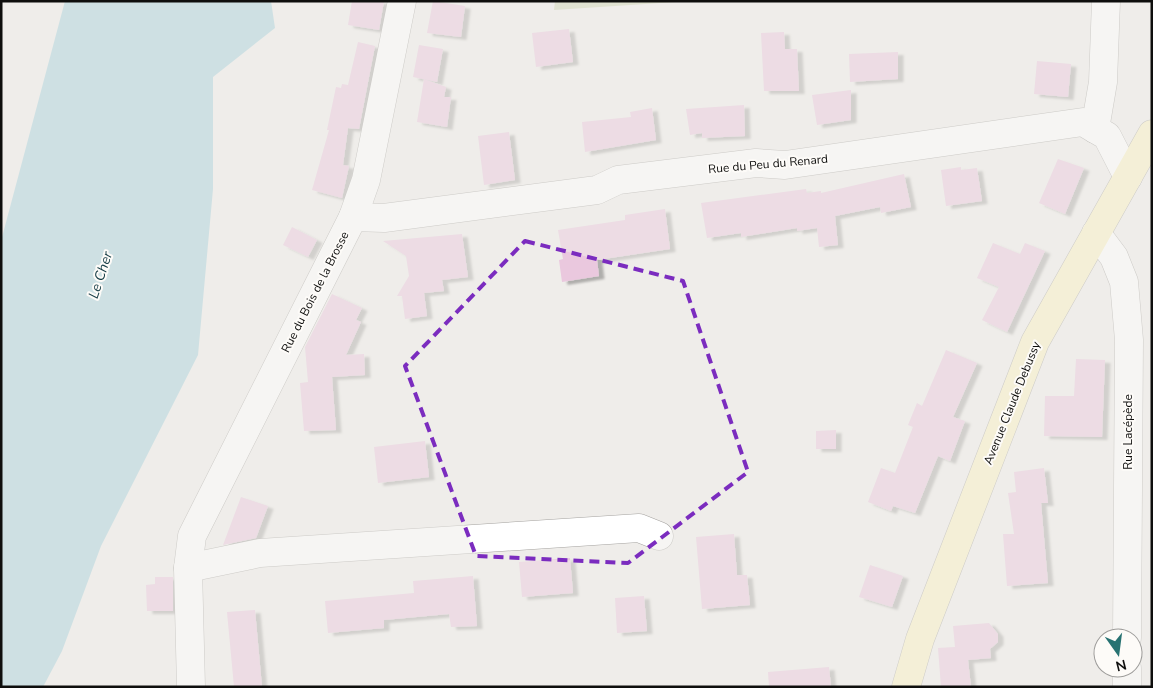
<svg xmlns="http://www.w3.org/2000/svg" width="1153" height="688" viewBox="0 0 1153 688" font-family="'Nunito Sans',sans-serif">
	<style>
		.green { fill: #cfd5b3 }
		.water { fill: #a7d1dc }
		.building { fill: #eac8de; filter: url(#shadow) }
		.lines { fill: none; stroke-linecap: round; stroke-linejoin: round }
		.minor-casing { stroke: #a5a3a0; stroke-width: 29 }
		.tertiary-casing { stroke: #a5a3a0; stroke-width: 29 }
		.secondary-casing { stroke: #a5a3a0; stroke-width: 29 }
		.minor { stroke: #fff; stroke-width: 28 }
		.tertiary { stroke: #fff; stroke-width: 28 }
		.secondary { stroke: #faf2c1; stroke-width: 28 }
		.marked { fill: none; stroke: #7b2cbf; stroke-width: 4; stroke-dasharray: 10 6; stroke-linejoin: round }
		.labels { text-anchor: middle; stroke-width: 4; stroke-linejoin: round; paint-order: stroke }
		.street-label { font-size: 12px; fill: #0e0e0d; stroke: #fdfbf8 }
		.water-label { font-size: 14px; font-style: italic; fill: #143b44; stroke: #fdfbf8 }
	</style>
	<defs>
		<filter id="shadow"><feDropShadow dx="5.5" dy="3" stdDeviation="1" flood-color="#0004"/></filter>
	</defs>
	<rect width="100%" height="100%" fill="#efedea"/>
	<path class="green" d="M 555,1 L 691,1 L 554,10 Z"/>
	<path class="water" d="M 65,1 L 271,1 L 275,28 L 213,77 L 213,189 L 198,355 L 101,546 L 62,651 L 43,687 L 1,687 L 1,241 Z"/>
	<g class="building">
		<path d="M 352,1 L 384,1 L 379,30 L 348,25 Z"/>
		<path d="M 433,1 L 465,6 L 461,37 L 427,33 Z"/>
		<path d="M 569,29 L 573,62 L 536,67 L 532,33 Z"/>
		<path d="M 784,32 L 785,49 L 797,49 L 799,91 L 764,91 L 761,33 Z"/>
		<path d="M 358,42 L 375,46 L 359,129 L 348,128 L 343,165 L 349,166 L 342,198 L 312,190 L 329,130 L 327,130 L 336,87 L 341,88 L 342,84 L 348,85 Z"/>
		<path d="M 419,45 L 443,49 L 437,82 L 413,77 Z"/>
		<path d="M 898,52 L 898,79 L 850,82 L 849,54 Z"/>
		<path d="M 1037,61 L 1071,64 L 1068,97 L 1034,94 Z"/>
		<path d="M 424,79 L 446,87 L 444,97 L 451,97 L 447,127 L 417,122 Z"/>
		<path d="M 851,90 L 851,120 L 817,125 L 812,95 Z"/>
		<path d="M 744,105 L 745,136 L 702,138 L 702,133 L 690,135 L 686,109 Z"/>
		<path d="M 652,108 L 656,140 L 585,152 L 582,122 L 631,117 L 630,112 Z"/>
		<path d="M 509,132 L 515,180 L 484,185 L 478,136 Z"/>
		<path d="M 1058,159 L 1084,168 L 1065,214 L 1039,203 Z"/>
		<path d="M 961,167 L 961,170 L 977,168 L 982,201 L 946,206 L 941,170 Z"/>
		<path d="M 904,174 L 911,207 L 881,213 L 880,207 L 835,216 L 838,245 L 819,247 L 817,228 L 797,231 L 797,228 L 741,237 L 741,233 L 707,238 L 701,203 L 806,189 L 807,193 L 821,191 L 821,193 Z"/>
		<path d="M 665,209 L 670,249 L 597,260 L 599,276 L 562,282 L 559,260 L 563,259 L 558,230 L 625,220 L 625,215 Z"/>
		<path d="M 292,227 L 317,240 L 308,257 L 283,245 Z"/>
		<path d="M 462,234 L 468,277 L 442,280 L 444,291 L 424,293 L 427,316 L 405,319 L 402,296 L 397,296 L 409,276 L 406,256 L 383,241 Z"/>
		<path d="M 993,243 L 1020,254 L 1025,243 L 1045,251 L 1007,332 L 982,320 L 999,287 L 977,278 Z"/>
		<path d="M 332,294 L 362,308 L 356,320 L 361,322 L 346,355 L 364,354 L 365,375 L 332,377 L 336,430 L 304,431 L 300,383 L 308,382 L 305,347 Z"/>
		<path d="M 946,350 L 977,363 L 953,417 L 965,421 L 950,461 L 938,456 L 915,513 L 893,506 L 891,511 L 868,502 L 881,468 L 895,473 L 913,427 L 908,425 L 917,403 L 922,406 Z"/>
		<path d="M 1076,359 L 1105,360 L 1102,437 L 1044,436 L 1045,396 L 1074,396 Z"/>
		<path d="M 836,430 L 836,449 L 816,449 L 816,431 Z"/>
		<path d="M 425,441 L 429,477 L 378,483 L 374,447 Z"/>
		<path d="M 1044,468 L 1048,503 L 1041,503 L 1048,583 L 1007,586 L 1003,534 L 1014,534 L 1008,493 L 1016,492 L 1014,472 Z"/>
		<path d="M 241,497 L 268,506 L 256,538 L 223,545 Z"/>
		<path d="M 734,534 L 737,575 L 747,575 L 750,605 L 702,609 L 696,537 Z"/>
		<path d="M 570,558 L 573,593 L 522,597 L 519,562 Z"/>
		<path d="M 870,565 L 903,576 L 892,607 L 859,597 Z"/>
		<path d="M 473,576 L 477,626 L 451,627 L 449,614 L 384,620 L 384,628 L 328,633 L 325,601 L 414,593 L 413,581 Z"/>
		<path d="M 155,577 L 173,577 L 173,611 L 147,611 L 146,585 L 155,584 Z"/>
		<path d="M 644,596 L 647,631 L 617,633 L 615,598 Z"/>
		<path d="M 255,610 L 262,687 L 234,687 L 227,612 Z"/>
		<path d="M 989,623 L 998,634 L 998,642 L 990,649 L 991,658 L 968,660 L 971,687 L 941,687 L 938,648 L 955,647 L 953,626 Z"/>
		<path d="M 829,667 L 831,687 L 769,687 L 768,672 Z"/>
	</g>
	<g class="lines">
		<g class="minor-casing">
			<g id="minor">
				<path d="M 1095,129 L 1103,82 L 1106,1"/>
				<path d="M 353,217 L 384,218 L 597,190 L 618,180 L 756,163 L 785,165 L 1083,122 L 1107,136 L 1128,177"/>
				<path d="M 1096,233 L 1114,257 L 1124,282 L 1129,340 L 1127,638"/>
				<path d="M 188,568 L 260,553 L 639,528 L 659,536"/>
				<path d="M 1127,687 L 1127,668"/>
			</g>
		</g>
		<g class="tertiary-casing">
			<path id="tertiary" d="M 191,687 L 188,568 L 192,536 L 353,217 L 366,180 L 402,1"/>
		</g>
		<g class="secondary-casing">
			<path id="secondary" d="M 906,687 L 920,639 L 1035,342 L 1152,134"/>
		</g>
		<use href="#minor" class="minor"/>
		<use href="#tertiary" class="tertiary"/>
		<use href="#secondary" class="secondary"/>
	</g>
	<path d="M0 0H1153V688H0ZM 525,241 L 683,281 L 748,472 L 628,563 L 476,556 L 405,366 Z" fill="#efedea" fill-opacity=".55" fill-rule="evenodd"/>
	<path class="marked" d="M 525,241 L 683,281 L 748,472 L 628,563 L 476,556 L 405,366 Z"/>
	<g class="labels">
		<g class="street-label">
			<text transform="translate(768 164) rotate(-5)" y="4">Rue du Peu du Renard</text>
			<text transform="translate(315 292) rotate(-63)" y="4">Rue du Bois de la Brosse</text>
			<text transform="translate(1012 403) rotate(-68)" y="4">Avenue Claude Debussy</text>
			<text transform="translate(1128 432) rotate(-90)" y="4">Rue Lacépède</text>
		</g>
		<g class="water-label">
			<text transform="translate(100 275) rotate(-72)" y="5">Le Cher</text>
		</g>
	</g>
	<rect width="1153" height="688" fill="none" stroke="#0e0e0d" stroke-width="5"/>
	<g transform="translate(1118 653) rotate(166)"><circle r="24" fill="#fdfbf8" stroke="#9d9c9a"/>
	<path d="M0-4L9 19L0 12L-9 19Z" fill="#277272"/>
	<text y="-8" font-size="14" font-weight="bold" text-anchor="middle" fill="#0e0e0d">N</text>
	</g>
</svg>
